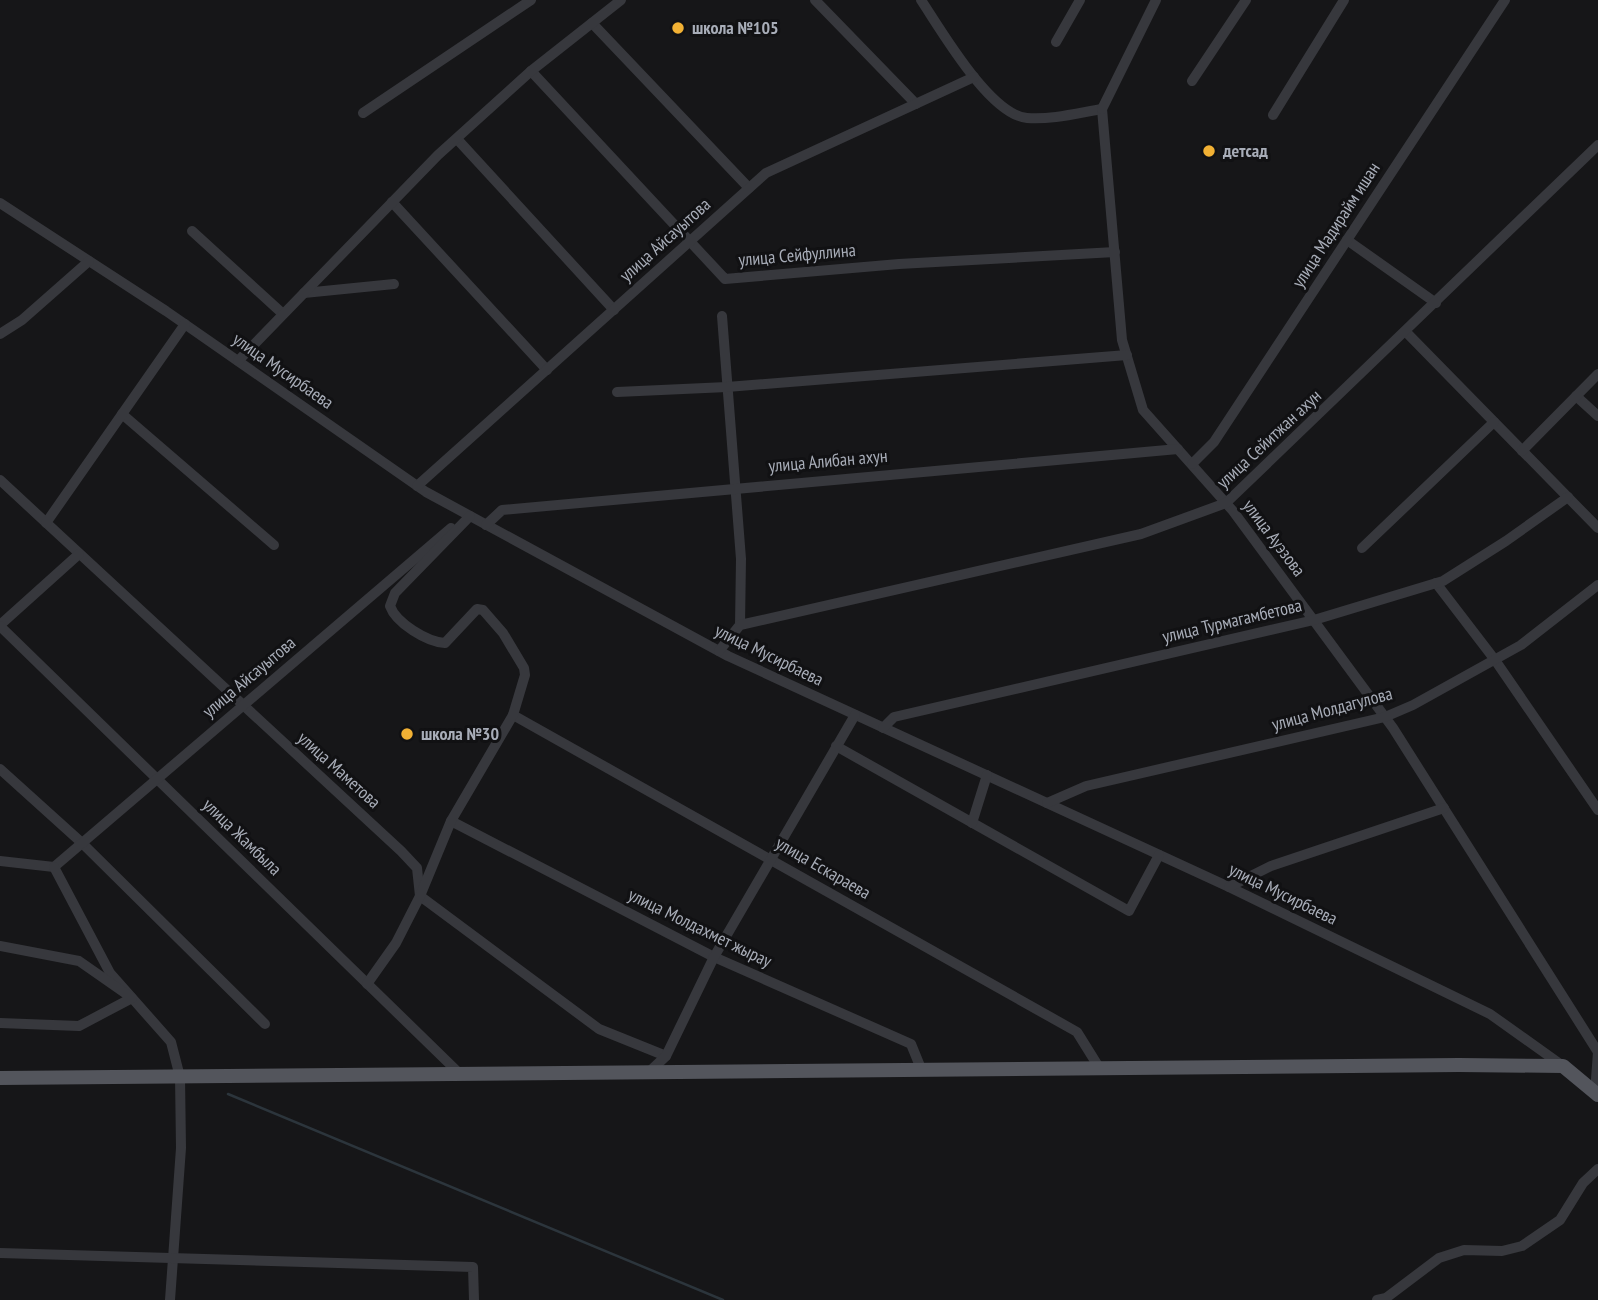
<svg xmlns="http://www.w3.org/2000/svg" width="1598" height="1300" viewBox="0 0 1598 1300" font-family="'PT Sans Narrow',sans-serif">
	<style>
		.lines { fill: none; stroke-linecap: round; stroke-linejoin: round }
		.stream { stroke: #2c353c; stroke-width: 2.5 }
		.minor { stroke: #37383d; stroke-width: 10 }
		.major { stroke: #53555c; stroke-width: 14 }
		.poi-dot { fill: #f2b134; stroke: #111113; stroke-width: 2.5 }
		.labels { text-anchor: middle; stroke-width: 6; stroke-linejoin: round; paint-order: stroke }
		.poi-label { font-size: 18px; font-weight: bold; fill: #a8adb8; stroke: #111113; text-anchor: start }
		.street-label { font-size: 18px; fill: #a8adb8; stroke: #111113 }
	</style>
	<rect width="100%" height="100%" fill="#161618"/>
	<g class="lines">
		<path class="stream" d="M 228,1094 L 723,1300"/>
		<g class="minor">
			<path d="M 815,0 L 916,104"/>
			<path d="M 921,0 C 941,30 990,115 1027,118 C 1051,120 1078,113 1102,109"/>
			<path d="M 592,23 L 749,188"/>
			<path d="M 1056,42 L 1080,0"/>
			<path d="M 531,71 L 725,279 L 899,264 L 1115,252"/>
			<path d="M 1192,81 L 1246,0"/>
			<path d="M 1102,109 L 1122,340 L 1143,410 L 1233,511 L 1393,728 L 1598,1052 L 1595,1092"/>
			<path d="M 1102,109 L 1156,0"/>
			<path d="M 363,113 L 531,0"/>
			<path d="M 1273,115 L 1344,0"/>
			<path d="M 457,139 L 614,310"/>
			<path d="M 392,202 L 547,370"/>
			<path d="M 0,203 L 166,311 L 426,492 L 728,656 L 1229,887 L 1490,1014 L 1563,1066"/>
			<path d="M 192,231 L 283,314"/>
			<path d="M 1347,240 L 1436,303"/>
			<path d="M 304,293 L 394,284"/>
			<path d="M 722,316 L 741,559 L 740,625"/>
			<path d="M 1406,332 L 1598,528"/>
			<path d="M 0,334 L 22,320 L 89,261"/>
			<path d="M 238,361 L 438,155 L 531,71 L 621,0"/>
			<path d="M 617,392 L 727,387 L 1127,355"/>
			<path d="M 1576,396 L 1598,416"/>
			<path d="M 122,414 L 274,545"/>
			<path d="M 1522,451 L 1598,374"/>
			<path d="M 1192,464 L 1214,442 L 1505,0"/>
			<path d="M 0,480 L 401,851 L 417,868 L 420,896 L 599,1029 L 666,1056"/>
			<path d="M 417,486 L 766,173 L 974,77"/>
			<path d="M 46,523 L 185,324"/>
			<path d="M 486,525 L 502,510 L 1178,449"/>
			<path d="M 1362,548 L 1494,422"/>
			<path d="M 1436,583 L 1495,660 L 1598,810"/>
			<path d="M 0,625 L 79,554"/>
			<path d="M 0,626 L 460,1074"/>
			<path d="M 719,651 L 740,625 L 1141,534 L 1226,503 L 1598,145"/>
			<path d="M 513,715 L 1077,1032 L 1100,1069"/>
			<path d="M 883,728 L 894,717 L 1314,620 L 1443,581 L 1506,541 L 1568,497"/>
			<path d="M 836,746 L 1129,911 L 1159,855"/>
			<path d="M 0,769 L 82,843 L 265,1024"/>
			<path d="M 1047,803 L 1086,786 L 1385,717 L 1413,705 L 1521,645 L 1598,585"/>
			<path d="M 451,821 L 714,957 L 911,1044 L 922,1071"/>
			<path d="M 972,823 L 987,775"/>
			<path d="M 0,861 L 54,867"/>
			<path d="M 54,867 L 451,528"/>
			<path d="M 54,867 L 110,973 L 171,1042 L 180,1077 L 181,1148 L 170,1300"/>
			<path d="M 1229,887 L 1271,866 L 1444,808"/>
			<path d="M 0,946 L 79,961 L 132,998 L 79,1026 L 0,1023"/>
			<path d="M 367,984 L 396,943 L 420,896 L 451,821 L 513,715 L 525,675 L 524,668 L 503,633 L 483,610 L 477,609 L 445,643 C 427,642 396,623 390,606 L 395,593 L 470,516"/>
			<path d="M 647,1074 L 666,1056 L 714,957 L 855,715"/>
			<path d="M 0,1253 L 473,1267 L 474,1300"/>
			<path d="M 1377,1300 L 1386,1298 L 1439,1258 L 1464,1250 L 1502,1251 L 1522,1246 L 1560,1220 L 1583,1183 L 1598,1169"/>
		</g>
		<path class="major" d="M 0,1078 L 1459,1065 L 1563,1066 L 1598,1095"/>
	</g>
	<g class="poi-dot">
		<circle cx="678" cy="28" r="7"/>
		<circle cx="1209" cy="151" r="7"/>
		<circle cx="407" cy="734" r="7"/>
	</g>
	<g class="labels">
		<g class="poi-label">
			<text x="692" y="34">школа №105</text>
			<text x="1223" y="157">детсад</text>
			<text x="421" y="740">школа №30</text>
		</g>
		<g class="street-label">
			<text transform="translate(1336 225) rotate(-57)" y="6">улица Мадирайм ишан</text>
			<text transform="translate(665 240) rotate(-42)" y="6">улица Айсауытова</text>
			<text transform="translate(797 255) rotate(-5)" y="6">улица Сейфуллина</text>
			<text transform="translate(283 371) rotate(35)" y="6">улица Мусирбаева</text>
			<text transform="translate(1269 439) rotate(-43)" y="6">улица Сейитжан ахун</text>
			<text transform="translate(828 461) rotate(-5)" y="6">улица Алибан ахун</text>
			<text transform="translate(1274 538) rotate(53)" y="6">улица Ауэзова</text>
			<text transform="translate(1232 621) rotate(-13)" y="6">улица Турмагамбетова</text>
			<text transform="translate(769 655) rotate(26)" y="6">улица Мусирбаева</text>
			<text transform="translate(249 677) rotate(-40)" y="6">улица Айсауытова</text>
			<text transform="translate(1332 709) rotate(-15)" y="6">улица Молдагулова</text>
			<text transform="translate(339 770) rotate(42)" y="6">улица Маметова</text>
			<text transform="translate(242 837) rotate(44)" y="6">улица Жамбыла</text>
			<text transform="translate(823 868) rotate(30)" y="6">улица Ескараева</text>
			<text transform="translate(1283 894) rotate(26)" y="6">улица Мусирбаева</text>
			<text transform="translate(700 928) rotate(26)" y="6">улица Молдахмет жырау</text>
		</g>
	</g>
</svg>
